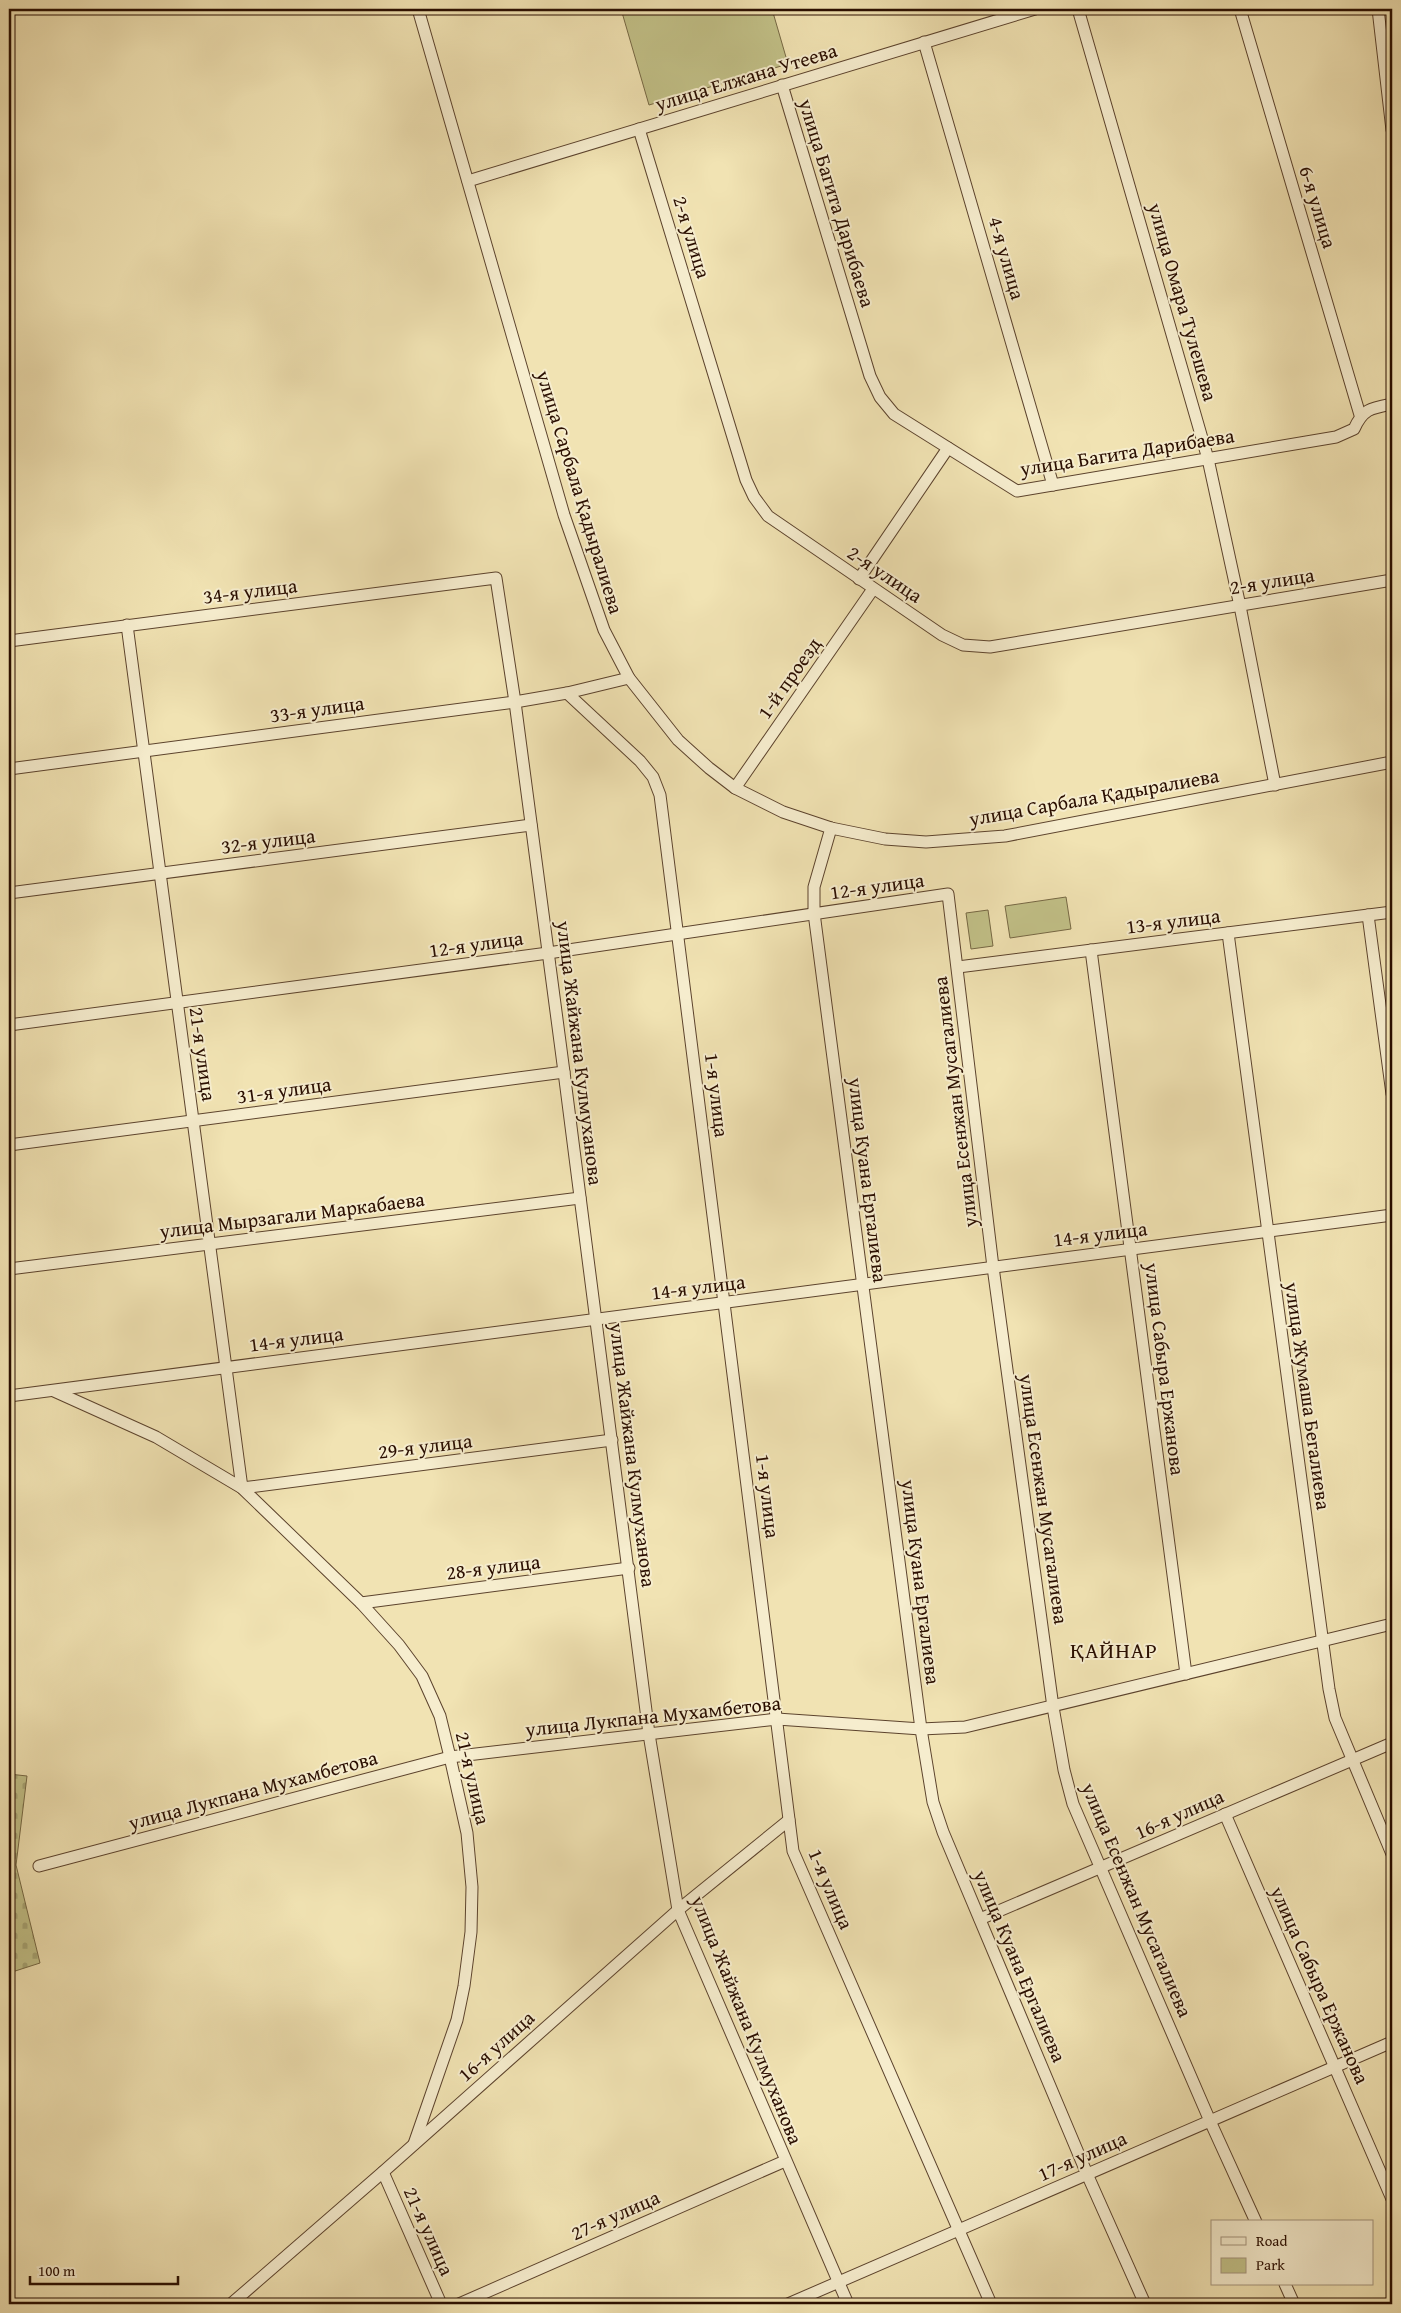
<svg xmlns="http://www.w3.org/2000/svg" width="1401" height="2313" viewBox="0 0 1401 2313" font-family="'Gentium Book Plus',serif">
	<style>
		.green { fill: #c2c188; stroke: #766844 }
		.cemetery { fill: url(#cemetery-stones); stroke: #766844 }
		.lines { fill: none; stroke-linecap: round; stroke-linejoin: round }
		.minor-casing { stroke: #5c432d; stroke-width: 13 }
		.minor { stroke: #f6edce; stroke-width: 11 }
		.labels { text-anchor: middle; stroke-width: 4; stroke-linejoin: round; paint-order: stroke }
		.street-label { font-size: 20px; fill: #2a0e00; stroke: #f6edce }
		.quarter-label { font-size: 22px; letter-spacing: 1px; fill: #2a0e00; stroke: #f6edce }
	</style>
	<defs>
		<pattern id="cemetery-stones" width="16" height="16" patternUnits="userSpaceOnUse" patternTransform="scale(1.25)"><rect width="16" height="16" fill="#c2c188"/><path d="M2 7V4a2 2 0 0 1 4 0v3zM10 15v-3a2 2 0 0 1 4 0v3z" fill="#a7a574"/></pattern>
	</defs>
	<rect width="100%" height="100%" fill="#f1e3b3"/>
	<filter id="stains"><feTurbulence type="fractalNoise" baseFrequency=".004" numOctaves="4"/><feColorMatrix values="0 0 0 0 .2 0 0 0 0 .09 0 0 0 0 .02 0 0 0 .5 -.17"/></filter>
	<radialGradient id="worn" r=".72"><stop offset=".6" stop-color="#630" stop-opacity="0"/><stop offset="1" stop-color="#630" stop-opacity=".3"/></radialGradient>
	<g class="green">
		<path d="M 621,9 L 772,9 L 788,64 L 649,105 Z"/>
		<path d="M 1066,897 L 1071,929 L 1010,938 L 1005,906 Z"/>
		<path d="M 988,910 L 993,946 L 971,949 L 966,913 Z"/>
	</g>
	<path class="cemetery" d="M 9,1774 L 27,1776 L 16,1865 L 40,1963 L 9,1973 Z"/>
	<g class="lines">
		<g class="minor-casing">
			<g id="minor">
				<path d="M 418,9 L 564,515 L 604,630 L 629,678 L 678,740 L 709,768 L 735,788 L 783,812 L 831,828 L 885,839 L 926,842 L 1005,836 L 1392,762"/>
				<path d="M 1078,9 L 1208,459 L 1240,606 L 1275,785"/>
				<path d="M 1240,9 L 1360,415"/>
				<path d="M 1378,9 L 1392,130"/>
				<path d="M 924,42 L 1053,485"/>
				<path d="M 782,85 L 870,376 L 880,397 L 894,414 L 1017,491 L 1336,437 L 1354,429 C 1363,409 1371,408 1392,404"/>
				<path d="M 639,129 L 746,480 L 754,497 L 768,516 L 942,635 L 963,645 L 990,647 L 1392,580"/>
				<path d="M 468,181 L 1035,9"/>
				<path d="M 859,579 L 948,448"/>
				<path d="M 127,625 L 242,1488 L 612,1440"/>
				<path d="M 9,641 L 496,578 L 515,702 L 564,1072 L 649,1734 L 678,1910 L 848,2304"/>
				<path d="M 567,693 L 640,761 L 653,777 L 660,795 L 793,1851 L 991,2304"/>
				<path d="M 9,769 L 515,702 L 567,693 L 629,678"/>
				<path d="M 735,788 L 873,589"/>
				<path d="M 831,828 L 814,887 L 814,913 L 921,1729 L 933,1802 L 943,1832 L 1087,2174 L 1145,2304"/>
				<path d="M 9,893 L 531,825"/>
				<path d="M 1368,915 L 1392,1094"/>
				<path d="M 1228,933 L 1329,1689 L 1335,1718 L 1392,1854"/>
				<path d="M 1091,950 L 1186,1674"/>
				<path d="M 958,967 L 1392,912"/>
				<path d="M 9,1025 L 548,953 L 948,894 L 993,1267 L 1053,1707 L 1064,1770 L 1073,1804 L 1210,2121 L 1256,2222"/>
				<path d="M 9,1145 L 564,1072"/>
				<path d="M 9,1269 L 580,1198"/>
				<path d="M 54,1391 L 156,1437 L 242,1488 L 361,1603 L 399,1645 L 422,1676 L 440,1716 L 450,1757 L 467,1833 L 472,1887 L 471,1932 L 464,1986 L 457,2020 L 414,2144"/>
				<path d="M 9,1396 L 1392,1215"/>
				<path d="M 361,1603 L 629,1568"/>
				<path d="M 1225,1814 L 1392,2199"/>
				<path d="M 39,1866 L 450,1757 L 777,1719 L 921,1729 L 965,1727 L 1392,1624"/>
				<path d="M 980,1919 L 1392,1743"/>
				<path d="M 383,2172 L 441,2304"/>
				<path d="M 1285,2284 L 1294,2304"/>
				<path d="M 231,2304 L 383,2172 L 678,1910 L 789,1820"/>
				<path d="M 459,2304 L 785,2161"/>
				<path d="M 788,2304 L 1392,2042"/>
			</g>
		</g>
		<use href="#minor" class="minor"/>
	</g>
	<g class="labels">
		<g class="street-label">
			<text transform="translate(746 77) rotate(-17)" y="7">улица Елжана Утеева</text>
			<text transform="translate(837 203) rotate(73)" y="7">улица Багита Дарибаева</text>
			<text transform="translate(1318 207) rotate(73)" y="7">6-я улица</text>
			<text transform="translate(692 237) rotate(73)" y="7">2-я улица</text>
			<text transform="translate(1007 258) rotate(74)" y="7">4-я улица</text>
			<text transform="translate(1183 302) rotate(74)" y="7">улица Омара Тулешева</text>
			<text transform="translate(1127 452) rotate(-9)" y="7">улица Багита Дарибаева</text>
			<text transform="translate(580 492) rotate(73)" y="7">улица Сарбала Қадыралиева</text>
			<text transform="translate(885 574) rotate(34)" y="7">2-я улица</text>
			<text transform="translate(1272 581) rotate(-9)" y="7">2-я улица</text>
			<text transform="translate(250 591) rotate(-7)" y="7">34-я улица</text>
			<text transform="translate(789 678) rotate(-55)" y="7">1-й проезд</text>
			<text transform="translate(317 709) rotate(-8)" y="7">33-я улица</text>
			<text transform="translate(1094 797) rotate(-10)" y="7">улица Сарбала Қадыралиева</text>
			<text transform="translate(268 841) rotate(-7)" y="7">32-я улица</text>
			<text transform="translate(877 886) rotate(-8)" y="7">12-я улица</text>
			<text transform="translate(1173 921) rotate(-7)" y="7">13-я улица</text>
			<text transform="translate(476 944) rotate(-8)" y="7">12-я улица</text>
			<text transform="translate(580 1053) rotate(83)" y="7">улица Жайжана Кулмуханова</text>
			<text transform="translate(203 1054) rotate(82)" y="7">21-я улица</text>
			<text transform="translate(284 1090) rotate(-8)" y="7">31-я улица</text>
			<text transform="translate(717 1095) rotate(83)" y="7">1-я улица</text>
			<text transform="translate(955 1102) rotate(-97)" y="7">улица Есенжан Мусагалиева</text>
			<text transform="translate(868 1180) rotate(83)" y="7">улица Куана Ергалиева</text>
			<text transform="translate(292 1215) rotate(-7)" y="7">улица Мырзагали Маркабаева</text>
			<text transform="translate(1100 1234) rotate(-7)" y="7">14-я улица</text>
			<text transform="translate(698 1287) rotate(-7)" y="7">14-я улица</text>
			<text transform="translate(296 1339) rotate(-7)" y="7">14-я улица</text>
			<text transform="translate(1165 1369) rotate(83)" y="7">улица Сабыра Ержанова</text>
			<text transform="translate(1308 1396) rotate(82)" y="7">улица Жумаша Бегалиева</text>
			<text transform="translate(425 1446) rotate(-7)" y="7">29-я улица</text>
			<text transform="translate(633 1455) rotate(83)" y="7">улица Жайжана Кулмуханова</text>
			<text transform="translate(768 1496) rotate(83)" y="7">1-я улица</text>
			<text transform="translate(1044 1499) rotate(82)" y="7">улица Есенжан Мусагалиева</text>
			<text transform="translate(493 1567) rotate(-7)" y="7">28-я улица</text>
			<text transform="translate(921 1582) rotate(83)" y="7">улица Куана Ергалиева</text>
			<text transform="translate(653 1716) rotate(-6)" y="7">улица Лукпана Мухамбетова</text>
			<text transform="translate(473 1778) rotate(77)" y="7">21-я улица</text>
			<text transform="translate(253 1790) rotate(-15)" y="7">улица Лукпана Мухамбетова</text>
			<text transform="translate(1179 1814) rotate(-24)" y="7">16-я улица</text>
			<text transform="translate(831 1889) rotate(67)" y="7">1-я улица</text>
			<text transform="translate(1137 1900) rotate(67)" y="7">улица Есенжан Мусагалиева</text>
			<text transform="translate(1020 1966) rotate(67)" y="7">улица Куана Ергалиева</text>
			<text transform="translate(1320 1985) rotate(66)" y="7">улица Сабыра Ержанова</text>
			<text transform="translate(747 2020) rotate(68)" y="7">улица Жайжана Кулмуханова</text>
			<text transform="translate(496 2046) rotate(-42)" y="7">16-я улица</text>
			<text transform="translate(1082 2156) rotate(-24)" y="7">17-я улица</text>
			<text transform="translate(615 2215) rotate(-24)" y="7">27-я улица</text>
			<text transform="translate(429 2231) rotate(66)" y="7">21-я улица</text>
		</g>
		<g class="quarter-label">
			<text x="1114" y="1658">ҚАЙНАР</text>
		</g>
	</g>
	<rect width="1401" height="2313" fill="none" stroke="#f1e3b3" stroke-width="30"/>
	<rect x="10" y="10" width="1381" height="2293" fill="none" stroke="#2a0e00" stroke-width="2.5"/>
	<rect x="15" y="15" width="1371" height="2283" fill="none" stroke="#2a0e00"/>
	<rect x="1211" y="2220" width="162" height="65" fill="#f6edce" stroke="#a4947c"/>
	<rect x="1221" y="2237" width="25" height="8" fill="#f6edce" stroke="#a4947c"/>
	<text x="1256" y="2246" font-size="15" fill="#2a0e00">Road</text>
	<rect x="1221" y="2258" width="25" height="15" fill="#c2c188" stroke="#a4947c"/>
	<text x="1256" y="2270" font-size="15" fill="#2a0e00">Park</text>
	<path d="M30 2276v8h148v-8" fill="none" stroke="#2a0e00" stroke-width="2.5"/>
	<text x="38" y="2276" font-size="15" fill="#2a0e00" stroke="#f6edce" stroke-width="4" paint-order="stroke">100 m</text>
	<rect width="100%" height="100%" filter="url(#stains)"/>
	<rect width="100%" height="100%" fill="url(#worn)"/>
</svg>
